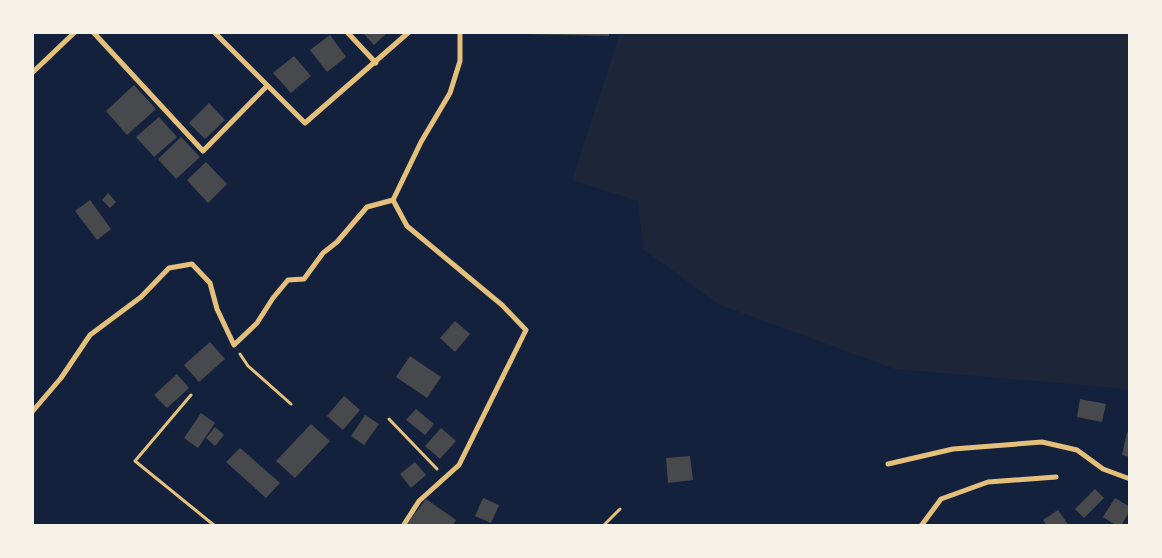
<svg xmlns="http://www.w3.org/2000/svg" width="1162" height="558" viewBox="0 0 1162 558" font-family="Arial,sans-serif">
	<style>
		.green { fill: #1d2539 }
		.building { fill: #48494c }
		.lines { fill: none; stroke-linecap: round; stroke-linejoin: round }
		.path { stroke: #e5c07b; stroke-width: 3 }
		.minor { stroke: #e5c07b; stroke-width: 5 }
	</style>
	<rect width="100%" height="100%" fill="#14213d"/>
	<path class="green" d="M 620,33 L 1129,33 L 1129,389 L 895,369 L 718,304 L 643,249 L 638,201 L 572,180 Z"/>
	<g class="building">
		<path d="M 362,32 L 388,32 L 374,45 Z"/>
		<path d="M 527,32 L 609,32 L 609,36 L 527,34 Z"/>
		<path d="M 330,35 L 346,57 L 327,72 L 310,50 Z"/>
		<path d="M 294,56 L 311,76 L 291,93 L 273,73 Z"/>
		<path d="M 134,85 L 156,109 L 127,135 L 106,111 Z"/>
		<path d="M 209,103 L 225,120 L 205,139 L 189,123 Z"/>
		<path d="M 159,117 L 177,137 L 154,157 L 136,137 Z"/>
		<path d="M 181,137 L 200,157 L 176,179 L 158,159 Z"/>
		<path d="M 206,162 L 227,184 L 208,203 L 187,180 Z"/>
		<path d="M 108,193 L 116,202 L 110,208 L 102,200 Z"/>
		<path d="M 90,200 L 111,229 L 97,240 L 75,211 Z"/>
		<path d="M 455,321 L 470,334 L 455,352 L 440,338 Z"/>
		<path d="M 210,342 L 225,359 L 199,382 L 184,365 Z"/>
		<path d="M 410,356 L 441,377 L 427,398 L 396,377 Z"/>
		<path d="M 177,374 L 189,388 L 167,408 L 154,395 Z"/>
		<path d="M 344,396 L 360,410 L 343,430 L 327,416 Z"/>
		<path d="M 1080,399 L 1106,404 L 1102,422 L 1077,417 Z"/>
		<path d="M 416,409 L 434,424 L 425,435 L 406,420 Z"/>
		<path d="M 201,413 L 215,423 L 198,448 L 184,438 Z"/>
		<path d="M 365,415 L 379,424 L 364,445 L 351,436 Z"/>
		<path d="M 311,424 L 330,441 L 295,478 L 276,461 Z"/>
		<path d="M 215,427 L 224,435 L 215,446 L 206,438 Z"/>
		<path d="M 441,428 L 456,441 L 440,459 L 425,446 Z"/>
		<path d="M 1127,432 L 1130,433 L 1130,457 L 1122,455 Z"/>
		<path d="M 240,448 L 280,483 L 266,498 L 226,462 Z"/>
		<path d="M 690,456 L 693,480 L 668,483 L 666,458 Z"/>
		<path d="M 415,462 L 426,475 L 411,488 L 400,474 Z"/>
		<path d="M 1095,489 L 1104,498 L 1084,518 L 1075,509 Z"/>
		<path d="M 483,498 L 499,505 L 491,523 L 475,516 Z"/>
		<path d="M 1115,498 L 1130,507 L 1130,510 L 1121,526 L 1117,526 L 1103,517 Z"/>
		<path d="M 426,499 L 456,520 L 452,526 L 411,526 L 408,523 Z"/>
		<path d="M 1058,510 L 1069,526 L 1047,526 L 1043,520 Z"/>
	</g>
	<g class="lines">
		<g class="path">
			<path d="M 240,354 L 248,366 L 291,404"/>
			<path d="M 191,395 L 135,461 L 215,526"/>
			<path d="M 389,419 L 437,469"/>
			<path d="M 603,526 L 620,509"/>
		</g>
		<g class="minor">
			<path d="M 93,32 L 203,151 L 267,86"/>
			<path d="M 214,32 L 305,123 L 409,32"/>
			<path d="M 347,32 L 376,63"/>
			<path d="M 32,73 L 75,32"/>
			<path d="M 393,200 L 407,226 L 502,305 L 526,330 L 459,465 L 419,501 L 403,526"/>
			<path d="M 32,412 L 61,378 L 90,335 L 141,297 L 169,268 L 192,264 L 210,283 L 217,309 L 234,345 L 257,323 L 273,298 L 288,280 L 304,279 L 323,253 L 337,242 L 367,207 L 393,200 L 421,142 L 450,93 L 460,61 L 460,32"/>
			<path d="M 888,464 L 953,449 L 1042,442 L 1077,450 L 1103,469 L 1130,479"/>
			<path d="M 921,526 L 941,499 L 988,482 L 1056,477"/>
		</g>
	</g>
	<rect width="1162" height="558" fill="none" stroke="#f6f1e7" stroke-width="68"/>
</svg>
